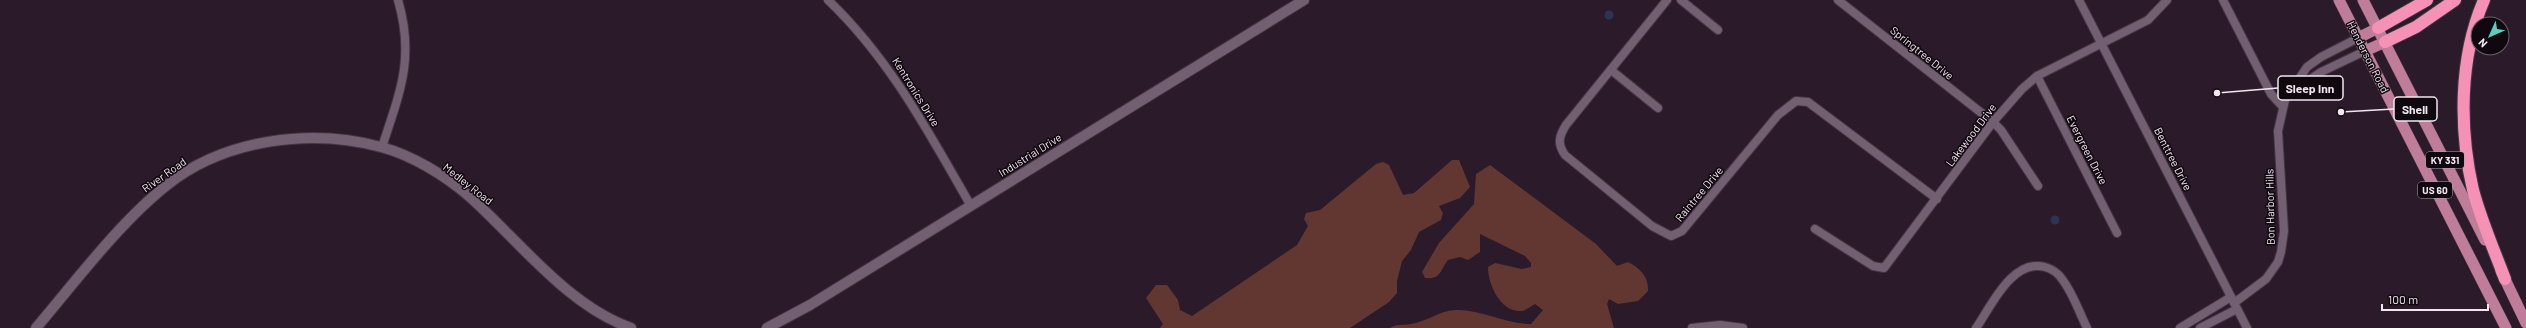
<svg xmlns="http://www.w3.org/2000/svg" width="2526" height="328" viewBox="0 0 2526 328" font-family="Barlow,sans-serif">
	<style>
		.forest { fill: #623732 }
		.water { fill: #293456 }
		.lines { fill: none; stroke-linecap: round; stroke-linejoin: round }
		.minor-casing { stroke: #443643; stroke-width: 10 }
		.tertiary-casing { stroke: #443643; stroke-width: 12 }
		.primary-casing { stroke: #443643; stroke-width: 12 }
		.motorway-casing { stroke: #443643; stroke-width: 14 }
		.minor { stroke: #735f72; stroke-width: 8 }
		.tertiary { stroke: #735f72; stroke-width: 10 }
		.primary { stroke: #c07d9a; stroke-width: 11 }
		.motorway { stroke: #f491b4; stroke-width: 12 }
		.labels { text-anchor: middle; stroke-width: 3; stroke-linejoin: round; paint-order: stroke }
		.shield { fill: #0f080f; stroke: #aea3ac; stroke-width: 1 }
		.shield-label { font-size: 10px; font-weight: bold; fill: #f2e6f0 }
		.street-label { font-size: 11px; fill: #f2e6f0; stroke: #0f080f }
		.leader { fill: none; stroke: #f2e6f0; stroke-width: 1.5 }
		.callout-dot { fill: #f2e6f0; stroke: #0f080f; stroke-width: 1.5 }
		.callout { fill: #0f080f; stroke: #f2e6f0; stroke-width: 1.5 }
		.callout-label { font-size: 12px; text-anchor: middle; font-weight: bold; fill: #f2e6f0 }
	</style>
	<rect width="100%" height="100%" fill="#2b1a2a"/>
	<g class="forest">
		<path d="M 1452,160 L 1459,160 L 1470,187 L 1460,198 L 1439,206 L 1443,213 L 1441,220 L 1419,232 L 1411,250 L 1402,261 L 1397,281 L 1397,293 L 1389,302 L 1350,328 L 1160,328 L 1163,324 L 1146,298 L 1156,285 L 1167,285 L 1178,300 L 1180,310 L 1192,316 L 1297,245 L 1308,226 L 1304,219 L 1306,213 L 1320,210 L 1376,164 L 1383,162 L 1389,165 L 1403,195 L 1414,193 Z"/>
		<path d="M 1490,165 L 1596,244 L 1617,266 L 1628,262 C 1640,268 1649,277 1648,291 L 1638,301 L 1618,304 L 1609,299 L 1607,304 L 1614,328 L 1390,328 C 1398,323 1402,326 1411,324 C 1426,322 1439,311 1455,310 C 1481,309 1505,324 1531,324 L 1543,310 L 1535,304 C 1531,306 1525,311 1521,311 C 1500,312 1488,284 1488,267 L 1495,263 L 1522,269 L 1531,267 L 1531,263 L 1525,256 L 1480,234 L 1480,252 L 1468,260 L 1460,257 L 1448,260 C 1440,270 1441,280 1425,278 L 1422,272 L 1439,243 L 1474,204 L 1476,174 Z"/>
	</g>
	<g class="water">
		<circle cx="1609" cy="15" r="4.5"/>
		<circle cx="2055" cy="220" r="4.5"/>
	</g>
	<g class="lines">
		<g class="minor-casing">
			<g id="minor">
				<path d="M 828,0 C 890,59 929,133 971,206"/>
				<path d="M 1667,0 L 1566,125 C 1559,136 1557,144 1565,155 L 1652,226 L 1671,236 L 1682,231 L 1778,115 L 1796,101 L 1808,102 L 1937,199"/>
				<path d="M 1681,0 L 1718,30"/>
				<path d="M 1838,0 L 1993,122 L 2001,130 L 2038,186"/>
				<path d="M 2079,0 L 2247,328"/>
				<path d="M 2223,0 L 2271,94 L 2283,107"/>
				<path d="M 1611,70 L 1658,108"/>
				<path d="M 2037,76 L 2117,233"/>
				<path d="M 2293,91 L 2321,72 L 2365,51"/>
				<path d="M 382,147 C 400,92 415,58 398,0"/>
				<path d="M 1815,229 L 1873,266 L 1884,268 L 1993,122 L 2022,89 L 2037,76 L 2148,20 L 2167,0"/>
				<path d="M 2234,303 L 2266,279 L 2278,262 L 2281,252 L 2284,231 L 2278,131 L 2285,100 L 2307,67 L 2321,57 L 2358,38"/>
				<path d="M 1692,328 L 1720,325 L 1743,328"/>
				<path d="M 1976,328 C 1991,307 2012,258 2045,267 C 2052,269 2058,273 2062,279 C 2073,293 2079,312 2087,328"/>
				<path d="M 2180,328 L 2231,297"/>
				<path d="M 2200,328 L 2237,309"/>
			</g>
		</g>
		<g class="tertiary-casing">
			<g id="tertiary">
				<path d="M 36,328 C 75,282 120,222 167,185 C 225,139 311,128 381,147 C 412,155 446,176 470,197 C 520,242 567,305 631,328"/>
				<path d="M 767,328 L 810,305 L 1304,0"/>
			</g>
		</g>
		<g class="primary-casing">
			<g id="primary">
				<path d="M 2339,0 L 2506,328"/>
				<path d="M 2363,0 L 2485,240"/>
				<path d="M 2358,38 L 2378,28"/>
				<path d="M 2365,51 L 2385,42"/>
				<path d="M 2501,271 L 2526,323"/>
			</g>
		</g>
		<g class="motorway-casing">
			<g id="motorway">
				<path d="M 2484,0 C 2459,58 2459,129 2473,190 C 2481,220 2494,250 2505,279"/>
				<path d="M 2378,28 L 2427,0"/>
				<path d="M 2385,42 L 2416,27 L 2455,0"/>
			</g>
		</g>
		<use href="#minor" class="minor"/>
		<use href="#tertiary" class="tertiary"/>
		<use href="#primary" class="primary"/>
		<use href="#motorway" class="motorway"/>
	</g>
	<g class="labels">
		<g class="shield">
			<rect x="2426" y="152" width="38" height="16" rx="3"/>
			<rect x="2418" y="182" width="34" height="16" rx="3"/>
		</g>
		<g class="shield-label">
			<text x="2445" y="164">KY 331</text>
			<text x="2435" y="194">US 60</text>
		</g>
		<g class="street-label">
			<text transform="translate(1922 53) rotate(39)" y="4">Springtree Drive</text>
			<text transform="translate(2368 57) rotate(63)" y="4">Henderson Road</text>
			<text transform="translate(916 92) rotate(58)" y="4">Kentronics Drive</text>
			<text transform="translate(1971 135) rotate(-53)" y="4">Lakewood Drive</text>
			<text transform="translate(2087 150) rotate(63)" y="4">Evergreen Drive</text>
			<text transform="translate(1030 155) rotate(-32)" y="4">Industrial Drive</text>
			<text transform="translate(2173 159) rotate(63)" y="4">Benttree Drive</text>
			<text transform="translate(164 175) rotate(-35)" y="4">River Road</text>
			<text transform="translate(468 184) rotate(38)" y="4">Medley Road</text>
			<text transform="translate(1699 194) rotate(-50)" y="4">Raintree Drive</text>
			<text transform="translate(2270 207) rotate(-91)" y="4">Bon Harbor Hills</text>
		</g>
	</g>
	<path class="leader" d="M2217 93L2278 88M2341 112L2394 109"/>
	<g class="callout-dot">
		<circle cx="2217" cy="93" r="4"/>
		<circle cx="2341" cy="112" r="4"/>
	</g>
	<g class="callout">
		<rect x="2278" y="76" width="65" height="24" rx="4"/>
		<rect x="2394" y="97" width="43" height="24" rx="4"/>
	</g>
	<g class="callout-label">
		<text x="2310" y="93">Sleep Inn</text>
		<text x="2415" y="114">Shell</text>
	</g>
	<g transform="translate(2490 36) rotate(225)"><circle r="19" fill="#0f080f" stroke="#6a6169"/>
	<path d="M0-3L7 15L0 10L-7 15Z" fill="#5acebd"/>
	<text y="-6" font-size="11" font-weight="bold" text-anchor="middle" fill="#f2e6f0">N</text>
	</g>
	<path d="M2382 304v6h106v-6" fill="none" stroke="#f2e6f0" stroke-width="2"/>
	<text x="2388" y="304" font-size="12" fill="#f2e6f0" stroke="#0f080f" stroke-width="3" paint-order="stroke">100 m</text>
</svg>
